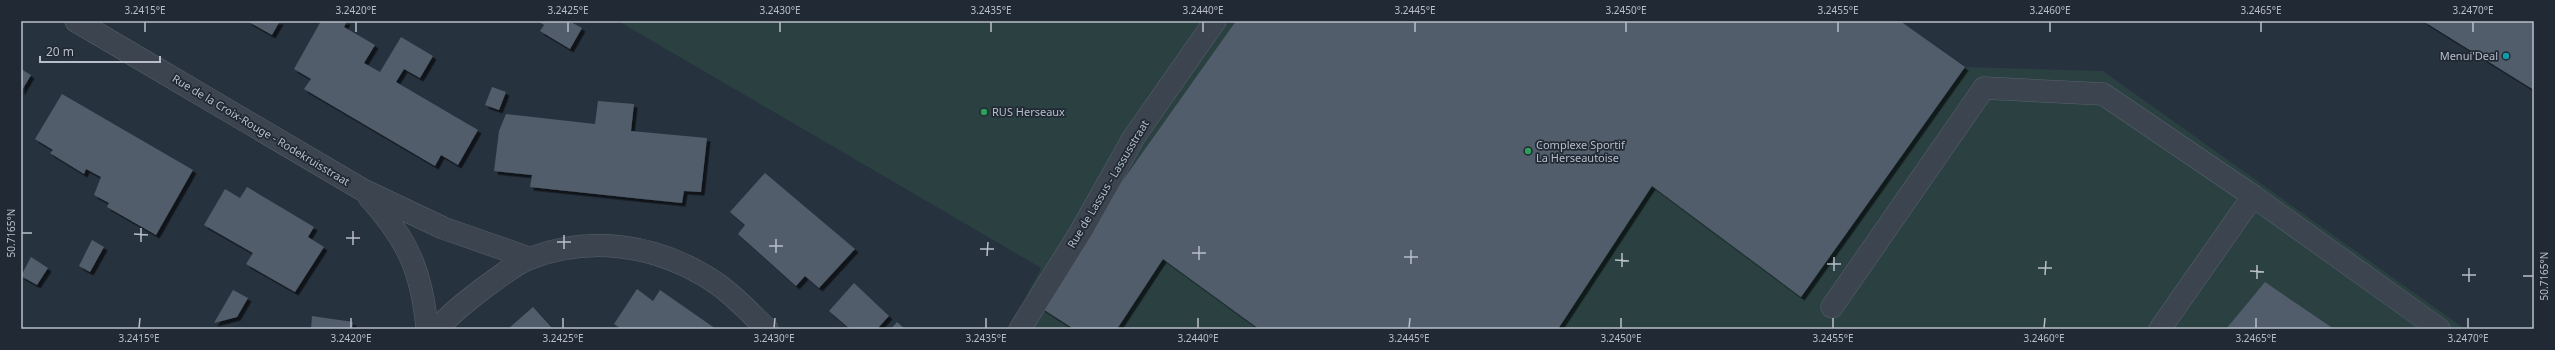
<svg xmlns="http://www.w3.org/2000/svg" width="2555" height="350" viewBox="0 0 2555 350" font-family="'Noto Sans',sans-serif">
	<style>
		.green { fill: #2a4041 }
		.building { fill: #515d6a; filter: url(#shadow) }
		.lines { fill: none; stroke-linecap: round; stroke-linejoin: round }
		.service-casing { stroke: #59626d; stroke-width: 23 }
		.minor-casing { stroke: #59626d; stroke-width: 23 }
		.service { stroke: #3b444f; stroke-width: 22 }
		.minor { stroke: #3b444f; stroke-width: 22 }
		.ticks { fill: none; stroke: #b8bfca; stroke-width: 1.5 }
		.culture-dot { fill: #0f9aa8; stroke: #202934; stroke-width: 1.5 }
		.leisure-dot { fill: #2e9e5b; stroke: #202934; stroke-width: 1.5 }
		.labels { text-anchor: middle; stroke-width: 3.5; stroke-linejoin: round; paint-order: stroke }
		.poi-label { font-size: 11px; fill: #b8bfca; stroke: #202934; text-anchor: start }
		.street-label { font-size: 11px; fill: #b8bfca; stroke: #202934 }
		.neatline { fill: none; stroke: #b8bfca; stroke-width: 1.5 }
		.ticks-label { font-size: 10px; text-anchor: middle; fill: #b8bfca }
	</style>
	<defs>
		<filter id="shadow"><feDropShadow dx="3.5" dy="3.5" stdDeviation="0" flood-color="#0009"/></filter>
	</defs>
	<rect width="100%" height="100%" fill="#27323f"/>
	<path class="green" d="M 618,21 L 1900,21 L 1965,67 L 2103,71 L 2465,329 L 1009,329 L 1041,268 Z"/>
	<g class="building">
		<path d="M 247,21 L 280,21 L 272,35 Z"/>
		<path d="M 321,21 L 347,21 L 344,27 L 375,45 L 364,63 L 380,72 L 401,37 L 433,56 L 420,78 L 404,69 L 396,82 L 478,130 L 458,165 L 441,155 L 435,166 L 304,89 L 311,79 L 294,69 Z"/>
		<path d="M 538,21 L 569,21 L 582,28 L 570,49 L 540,31 L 544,25 Z"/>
		<path d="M 1236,21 L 1900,21 L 1965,67 L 1801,297 L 1652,186 L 1558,329 L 1259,329 L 1163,259 L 1117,329 L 1074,329 L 1035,304 Z"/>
		<path d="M 2423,21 L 2534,21 L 2534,90 Z"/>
		<path d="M 21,69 L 31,75 L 21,92 Z"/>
		<path d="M 492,87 L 506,92 L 499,110 L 485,105 Z"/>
		<path d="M 62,94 L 193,170 L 156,235 L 107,207 L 109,203 L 94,195 L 101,177 L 86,169 L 84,174 L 50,153 L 53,150 L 35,139 Z"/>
		<path d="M 598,101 L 634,104 L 631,131 L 707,138 L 701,192 L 684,191 L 682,203 L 643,199 L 530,187 L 532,175 L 494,171 L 499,131 L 506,114 L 595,124 Z"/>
		<path d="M 765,173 L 855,249 L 819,288 L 805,276 L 796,286 L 738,234 L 745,225 L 730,212 Z"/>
		<path d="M 247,187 L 314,227 L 308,237 L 324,247 L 295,292 L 246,264 L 253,253 L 204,225 L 225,189 L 240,198 Z"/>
		<path d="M 92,240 L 104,247 L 90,272 L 79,266 Z"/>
		<path d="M 31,257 L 48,268 L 37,285 L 21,276 Z"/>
		<path d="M 2265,282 L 2334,329 L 2226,329 Z"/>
		<path d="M 854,283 L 889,316 L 877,329 L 850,329 L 829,311 Z"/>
		<path d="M 637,289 L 653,301 L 660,290 L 716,329 L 621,329 L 614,324 Z"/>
		<path d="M 233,290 L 248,298 L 237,317 L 214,323 Z"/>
		<path d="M 533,307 L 553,329 L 508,329 Z"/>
		<path d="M 312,316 L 353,322 L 352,329 L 311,329 Z"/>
		<path d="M 897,322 L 905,329 L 891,329 Z"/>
	</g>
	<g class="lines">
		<g class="service-casing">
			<g id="service">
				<path d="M 1832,307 L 1984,88 L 2103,94 L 2253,196 L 2439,329"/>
				<path d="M 1020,329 L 1081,231 L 1134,137 L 1215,21"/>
				<path d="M 2160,329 L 2253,196"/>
			</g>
		</g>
		<g class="minor-casing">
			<g id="minor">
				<path d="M 76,21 L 363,190 L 443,228 L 529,258"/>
				<path d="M 369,197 C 408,240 422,272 427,329"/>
				<path d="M 437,329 C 451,313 468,300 485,287 C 499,278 515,263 531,258 C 589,236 652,244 705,276 C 728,289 748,311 767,329"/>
			</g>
		</g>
		<use href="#service" class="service"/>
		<use href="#minor" class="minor"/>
	</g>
	<path class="ticks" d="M 145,32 L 145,22M 356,32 L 356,22M 568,32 L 568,22M 780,32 L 780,22M 991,32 L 991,22M 1203,32 L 1203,22M 1415,32 L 1415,22M 1626,32 L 1626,22M 1838,32 L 1838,22M 2050,32 L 2050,22M 2261,32 L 2261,22M 2473,32 L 2473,22M 22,233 L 32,233M 134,234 L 148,235M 346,238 L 360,238M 141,242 L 141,228M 557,242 L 571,242M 353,245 L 353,231M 769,246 L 783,246M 564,249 L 564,235M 980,249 L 994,249M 776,253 L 776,239M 1192,253 L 1206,253M 987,256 L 988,242M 1404,257 L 1418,257M 1199,260 L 1199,246M 1615,260 L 1629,261M 1411,264 L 1411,250M 1827,264 L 1841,264M 1622,267 L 1622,253M 2038,268 L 2052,268M 1834,271 L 1834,257M 2250,271 L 2264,272M 2045,275 L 2046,261M 2462,275 L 2476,275M 2523,276 L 2533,276M 2257,279 L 2257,265M 2469,282 L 2469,268M 139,328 L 140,318M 351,328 L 351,318M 563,328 L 563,318M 774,328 L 775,318M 986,328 L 986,318M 1198,328 L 1198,318M 1409,328 L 1410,318M 1621,328 L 1621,318M 1833,328 L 1833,318M 2044,328 L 2045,318M 2256,328 L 2256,318M 2468,328 L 2468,318"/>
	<circle class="culture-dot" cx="2506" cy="56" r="4"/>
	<g class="leisure-dot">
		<circle cx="984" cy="112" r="4"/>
		<circle cx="1528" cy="151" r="4"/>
	</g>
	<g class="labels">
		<g class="poi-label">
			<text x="2498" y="60" text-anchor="end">Menui'Deal</text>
			<text x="992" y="116">RUS Herseaux</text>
			<text x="1536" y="149">Complexe Sportif<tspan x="1536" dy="13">La Herseautoise</tspan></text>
		</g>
		<g class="street-label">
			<text transform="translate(261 130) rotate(31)" y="4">Rue de la Croix-Rouge - Rodekruisstraat</text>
			<text transform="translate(1108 184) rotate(-59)" y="4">Rue de Lassus - Lassusstraat</text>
		</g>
	</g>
	<rect width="2555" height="350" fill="none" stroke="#202934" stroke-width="44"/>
	<path d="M40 56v6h120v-6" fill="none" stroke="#b8bfca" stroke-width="2"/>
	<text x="46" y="56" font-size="12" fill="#b8bfca" stroke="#202934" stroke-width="3" paint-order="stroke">20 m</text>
	<rect x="22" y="22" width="2511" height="306" class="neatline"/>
	<g class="ticks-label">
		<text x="145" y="14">3.2415°E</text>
		<text x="356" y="14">3.2420°E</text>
		<text x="568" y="14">3.2425°E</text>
		<text x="780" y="14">3.2430°E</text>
		<text x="991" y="14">3.2435°E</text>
		<text x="1203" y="14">3.2440°E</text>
		<text x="1415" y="14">3.2445°E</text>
		<text x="1626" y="14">3.2450°E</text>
		<text x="1838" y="14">3.2455°E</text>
		<text x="2050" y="14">3.2460°E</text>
		<text x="2261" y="14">3.2465°E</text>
		<text x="2473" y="14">3.2470°E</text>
		<text transform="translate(11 233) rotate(-90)" y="4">50.7165°N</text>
		<text transform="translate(2544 276) rotate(-90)" y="4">50.7165°N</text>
		<text x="139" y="342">3.2415°E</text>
		<text x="351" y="342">3.2420°E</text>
		<text x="563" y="342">3.2425°E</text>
		<text x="774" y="342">3.2430°E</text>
		<text x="986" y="342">3.2435°E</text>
		<text x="1198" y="342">3.2440°E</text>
		<text x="1409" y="342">3.2445°E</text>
		<text x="1621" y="342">3.2450°E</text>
		<text x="1833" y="342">3.2455°E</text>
		<text x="2044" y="342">3.2460°E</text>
		<text x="2256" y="342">3.2465°E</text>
		<text x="2468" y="342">3.2470°E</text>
	</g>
</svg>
